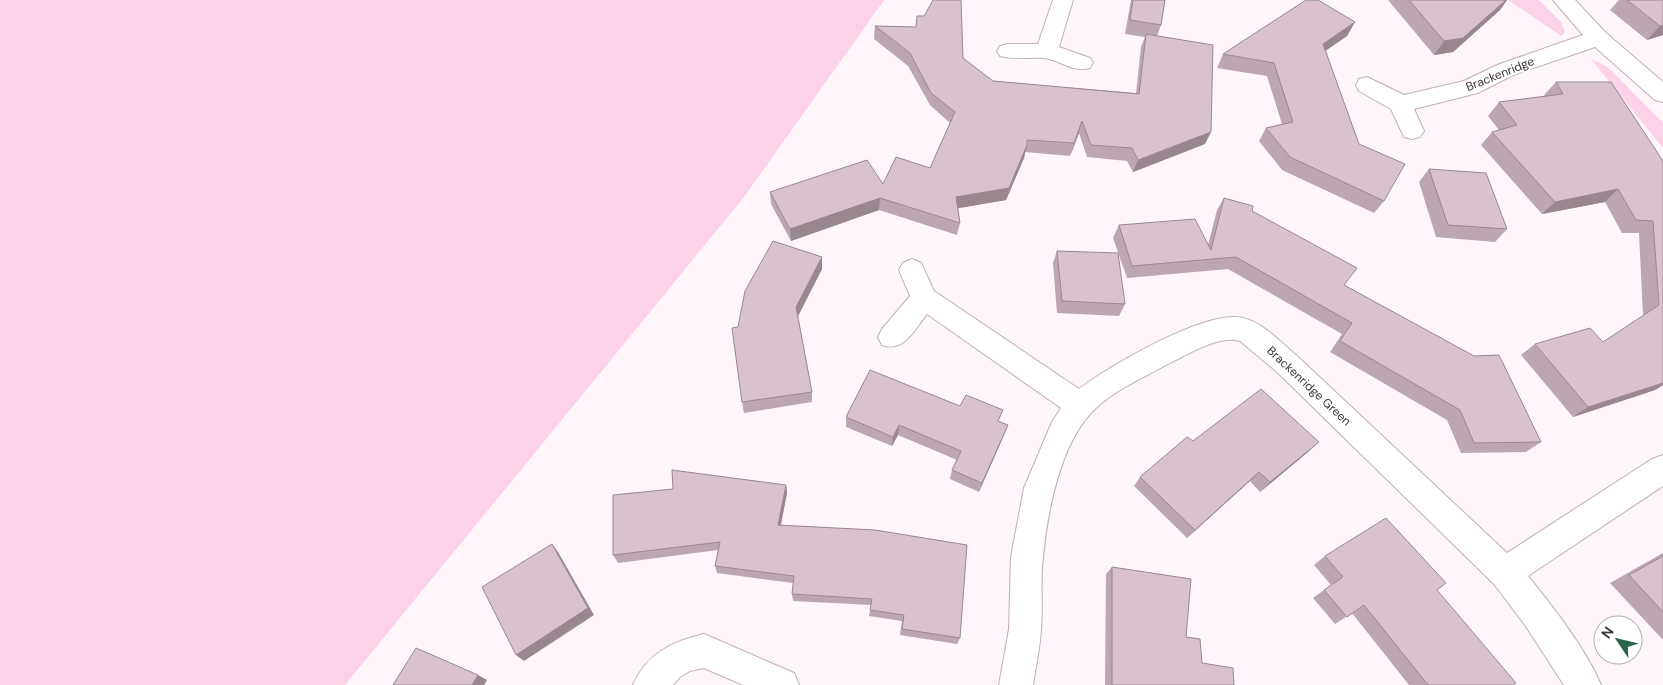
<svg xmlns="http://www.w3.org/2000/svg" width="1663" height="685" viewBox="0 0 1663 685" font-family="'DM Sans',sans-serif">
	<style>
		.green { fill: #fcd2e9 }
		.lines { fill: none; stroke-linecap: round; stroke-linejoin: round }
		.street-casing { stroke: #c4acb9; stroke-width: 2 }
		.street { fill: #fff; fill-rule: evenodd }
		.wall { fill: #bba6b1 }
		.shaded-wall { fill: #998790 }
		.building { fill: #dac1ce; stroke: #998790 }
		.labels { text-anchor: middle; stroke-width: 4.5; stroke-linejoin: round; paint-order: stroke }
		.street-label { font-size: 12px; fill: #3e353a; stroke: #fff }
	</style>
	<rect width="100%" height="100%" fill="#fff5fa"/>
	<g class="green">
		<path d="M 0,0 L 884,0 L 744,197 L 345,685 L 0,685 Z"/>
		<path d="M 1508,0 L 1539,0 L 1561,22 L 1565,32 L 1561,36 Z"/>
		<path d="M 1591,59 L 1608,67 L 1663,123 L 1663,148 Z"/>
	</g>
	<g class="lines">
		<g class="street-casing">
			<g id="street">
				<path d="M 1053,0 L 1073,0 L 1059,47 L 1090,58 L 1093,63 L 1090,68 C 1073,73 1060,60 1044,58 C 1029,57 1015,60 1000,56 L 997,51 L 1000,46 L 1008,44 L 1038,44 Z"/>
				<path d="M 1553,0 L 1575,0 L 1606,33 L 1663,82 L 1663,102 L 1655,100 L 1595,47 L 1513,75 L 1478,93 L 1414,109 L 1424,131 L 1420,137 L 1412,139 L 1404,137 L 1391,109 L 1359,91 L 1356,85 L 1359,79 L 1367,77 L 1404,95 L 1464,81 L 1497,65 L 1583,35 Z"/>
				<path d="M 912,259 L 921,263 L 934,291 L 1079,389 C 1111,365 1196,316 1235,317 C 1258,317 1279,341 1296,355 L 1507,553 L 1652,459 L 1663,455 L 1663,486 L 1528,576 C 1553,607 1586,649 1601,685 L 1564,685 L 1525,625 L 1494,584 L 1276,371 L 1240,341 C 1219,334 1185,356 1166,365 C 1141,379 1110,392 1090,414 C 1060,447 1047,513 1043,557 C 1040,580 1043,605 1041,629 C 1040,647 1036,666 1033,685 L 999,685 L 1009,629 L 1011,557 L 1024,488 L 1052,422 L 1061,408 L 927,314 C 914,330 904,353 882,345 L 878,337 L 882,329 L 910,296 L 899,270 L 903,263 Z"/>
				<path d="M 704,634 L 794,673 L 799,685 L 743,685 L 704,668 L 690,671 L 680,677 L 673,685 L 633,685 C 646,654 673,641 704,634 Z"/>
			</g>
		</g>
		<use href="#street" class="street"/>
	</g>
	<g class="wall">
		<path d="M 1131,0 L 1165,0 L 1161,25 L 1157,36 L 1205,144 L 1133,172 L 1127,161 L 1087,157 L 1079,133 L 1070,156 L 1025,152 L 1024,158 L 1006,200 L 958,208 L 960,223 L 957,235 L 879,210 L 791,241 L 771,204 L 770,192 L 883,184 L 930,168 L 950,123 L 930,105 L 908,66 L 874,39 L 875,26 L 916,27 L 917,16 L 963,58 L 993,81 L 1136,93 L 1141,47 L 1145,37 L 1125,34 Z"/>
		<path d="M 1388,0 L 1507,0 L 1500,10 L 1453,52 L 1434,55 Z"/>
		<path d="M 1619,0 L 1663,0 L 1663,35 L 1647,40 L 1610,10 Z"/>
		<path d="M 1355,22 L 1347,36 L 1325,51 L 1359,144 L 1384,201 L 1374,213 L 1282,170 L 1259,141 L 1266,128 L 1282,124 L 1267,76 L 1217,68 L 1223,54 Z"/>
		<path d="M 1556,82 L 1663,161 L 1663,385 L 1655,390 L 1573,417 L 1521,355 L 1535,344 L 1603,342 L 1643,316 L 1639,233 L 1622,233 L 1605,202 L 1542,214 L 1481,145 L 1492,132 L 1499,130 L 1488,116 L 1499,102 L 1545,96 L 1544,95 Z"/>
		<path d="M 1429,169 L 1507,229 L 1495,242 L 1436,237 L 1419,182 Z"/>
		<path d="M 1224,198 L 1252,211 L 1541,442 L 1526,452 L 1461,453 L 1447,420 L 1330,352 L 1342,334 L 1228,269 L 1127,278 L 1113,238 L 1119,225 L 1208,245 L 1217,210 Z"/>
		<path d="M 1057,251 L 1125,304 L 1119,316 L 1057,313 L 1053,263 Z"/>
		<path d="M 822,257 L 822,269 L 798,316 L 812,392 L 812,402 L 744,413 L 742,402 L 738,327 Z"/>
		<path d="M 846,417 L 999,422 L 1004,435 L 979,492 L 950,479 L 952,470 L 957,460 L 898,435 L 892,446 L 846,427 Z"/>
		<path d="M 1193,441 L 1308,452 L 1260,492 L 1250,481 L 1187,538 L 1134,486 L 1140,477 Z"/>
		<path d="M 786,485 L 787,493 L 781,525 L 960,638 L 957,644 L 900,635 L 902,621 L 869,616 L 871,605 L 793,601 L 792,594 L 793,583 L 717,573 L 715,566 L 718,550 L 618,563 L 613,555 Z"/>
		<path d="M 1663,553 L 1663,640 L 1610,583 Z"/>
		<path d="M 1325,556 L 1437,590 L 1512,685 L 1409,685 L 1352,613 L 1335,624 L 1313,598 L 1331,585 L 1314,565 Z"/>
		<path d="M 1112,567 L 1186,637 L 1202,663 L 1234,685 L 1105,685 L 1106,574 Z"/>
	</g>
	<g class="shaded-wall">
		<path d="M 1506,0 L 1507,0 L 1500,10 L 1453,52 L 1434,55 L 1444,41 Z"/>
		<path d="M 1355,22 L 1347,36 L 1315,58 L 1323,44 Z"/>
		<path d="M 1663,25 L 1663,35 L 1647,40 L 1660,26 Z"/>
		<path d="M 1082,121 L 1079,133 L 1070,156 L 1074,143 Z"/>
		<path d="M 1211,132 L 1205,144 L 1133,172 L 1138,160 Z"/>
		<path d="M 1027,145 L 1024,158 L 1006,200 L 954,209 L 956,197 Z"/>
		<path d="M 1618,189 L 1605,202 L 1542,214 L 1555,202 Z"/>
		<path d="M 880,198 L 879,210 L 791,241 L 790,229 Z"/>
		<path d="M 822,257 L 822,269 L 797,318 L 796,307 Z"/>
		<path d="M 1663,383 L 1663,385 L 1655,390 L 1573,417 L 1588,407 Z"/>
		<path d="M 899,425 L 898,435 L 892,446 L 893,437 Z"/>
		<path d="M 1008,425 L 1004,435 L 979,492 L 982,483 Z"/>
		<path d="M 1319,442 L 1308,452 L 1260,492 L 1270,482 Z"/>
		<path d="M 1259,472 L 1250,481 L 1187,538 L 1195,530 Z"/>
		<path d="M 786,485 L 787,493 L 779,533 L 778,525 Z"/>
		<path d="M 552,544 L 558,552 L 594,615 L 524,661 L 516,655 Z"/>
		<path d="M 478,675 L 487,680 L 484,685 L 472,685 Z"/>
	</g>
	<g class="building">
		<path d="M 933,0 L 961,0 L 963,58 L 993,81 L 1139,94 L 1146,34 L 1213,45 L 1211,132 L 1138,160 L 1132,148 L 1091,145 L 1082,121 L 1074,143 L 1027,140 L 1027,145 L 1009,188 L 956,197 L 960,223 L 880,198 L 790,229 L 770,192 L 867,160 L 883,184 L 896,157 L 930,168 L 955,112 L 931,93 L 910,53 L 875,26 L 916,27 L 917,16 L 924,16 Z"/>
		<path d="M 1133,0 L 1165,0 L 1161,25 L 1130,20 Z"/>
		<path d="M 1306,0 L 1318,0 L 1355,22 L 1323,44 L 1359,144 L 1405,164 L 1384,201 L 1290,157 L 1266,128 L 1293,122 L 1274,63 L 1223,54 Z"/>
		<path d="M 1409,0 L 1506,0 L 1463,38 L 1444,41 Z"/>
		<path d="M 1627,0 L 1663,0 L 1663,25 L 1660,26 Z"/>
		<path d="M 1556,82 L 1611,82 L 1663,161 L 1663,383 L 1588,407 L 1535,344 L 1590,328 L 1603,342 L 1659,305 L 1653,221 L 1636,220 L 1618,189 L 1555,202 L 1492,132 L 1517,125 L 1499,102 L 1563,94 Z"/>
		<path d="M 1429,169 L 1486,173 L 1507,229 L 1448,225 Z"/>
		<path d="M 1224,198 L 1253,206 L 1252,211 L 1357,268 L 1344,285 L 1474,356 L 1499,355 L 1541,442 L 1474,443 L 1460,410 L 1340,341 L 1352,323 L 1236,257 L 1132,266 L 1119,225 L 1195,219 L 1211,250 Z"/>
		<path d="M 773,241 L 822,257 L 796,307 L 812,392 L 742,402 L 732,328 L 738,327 L 745,291 Z"/>
		<path d="M 1057,251 L 1118,253 L 1125,304 L 1062,301 Z"/>
		<path d="M 870,370 L 960,406 L 966,395 L 1003,410 L 998,421 L 1008,425 L 982,483 L 952,470 L 961,451 L 899,425 L 893,437 L 846,417 Z"/>
		<path d="M 1261,389 L 1319,442 L 1270,482 L 1259,472 L 1195,530 L 1140,477 L 1187,437 L 1193,441 Z"/>
		<path d="M 672,470 L 786,485 L 778,525 L 875,530 L 967,545 L 960,638 L 902,629 L 904,615 L 870,610 L 872,599 L 792,594 L 794,576 L 715,566 L 720,542 L 613,555 L 613,495 L 673,489 Z"/>
		<path d="M 1386,518 L 1446,583 L 1437,590 L 1516,683 L 1512,685 L 1428,685 L 1364,605 L 1347,617 L 1324,590 L 1343,577 L 1325,556 Z"/>
		<path d="M 552,544 L 588,608 L 516,655 L 482,587 Z"/>
		<path d="M 1663,556 L 1663,612 L 1629,575 Z"/>
		<path d="M 1112,567 L 1191,579 L 1186,637 L 1200,639 L 1202,663 L 1233,668 L 1234,685 L 1112,685 Z"/>
		<path d="M 416,648 L 478,675 L 472,685 L 393,685 Z"/>
	</g>
	<g class="labels">
		<g class="street-label">
			<text transform="translate(1500 74) rotate(-22)" y="4">Brackenridge</text>
			<text transform="translate(1309 386) rotate(43)" y="4">Brackenridge Green</text>
		</g>
	</g>
	<g transform="translate(1618 640) rotate(305)"><circle r="24" fill="#ffffff" stroke="#b2aeb0"/>
	<path d="M0-4L9 19L0 12L-9 19Z" fill="#2b644c"/>
	<text y="-8" font-size="14" font-weight="bold" text-anchor="middle" fill="#3e353a">N</text>
	</g>
</svg>
